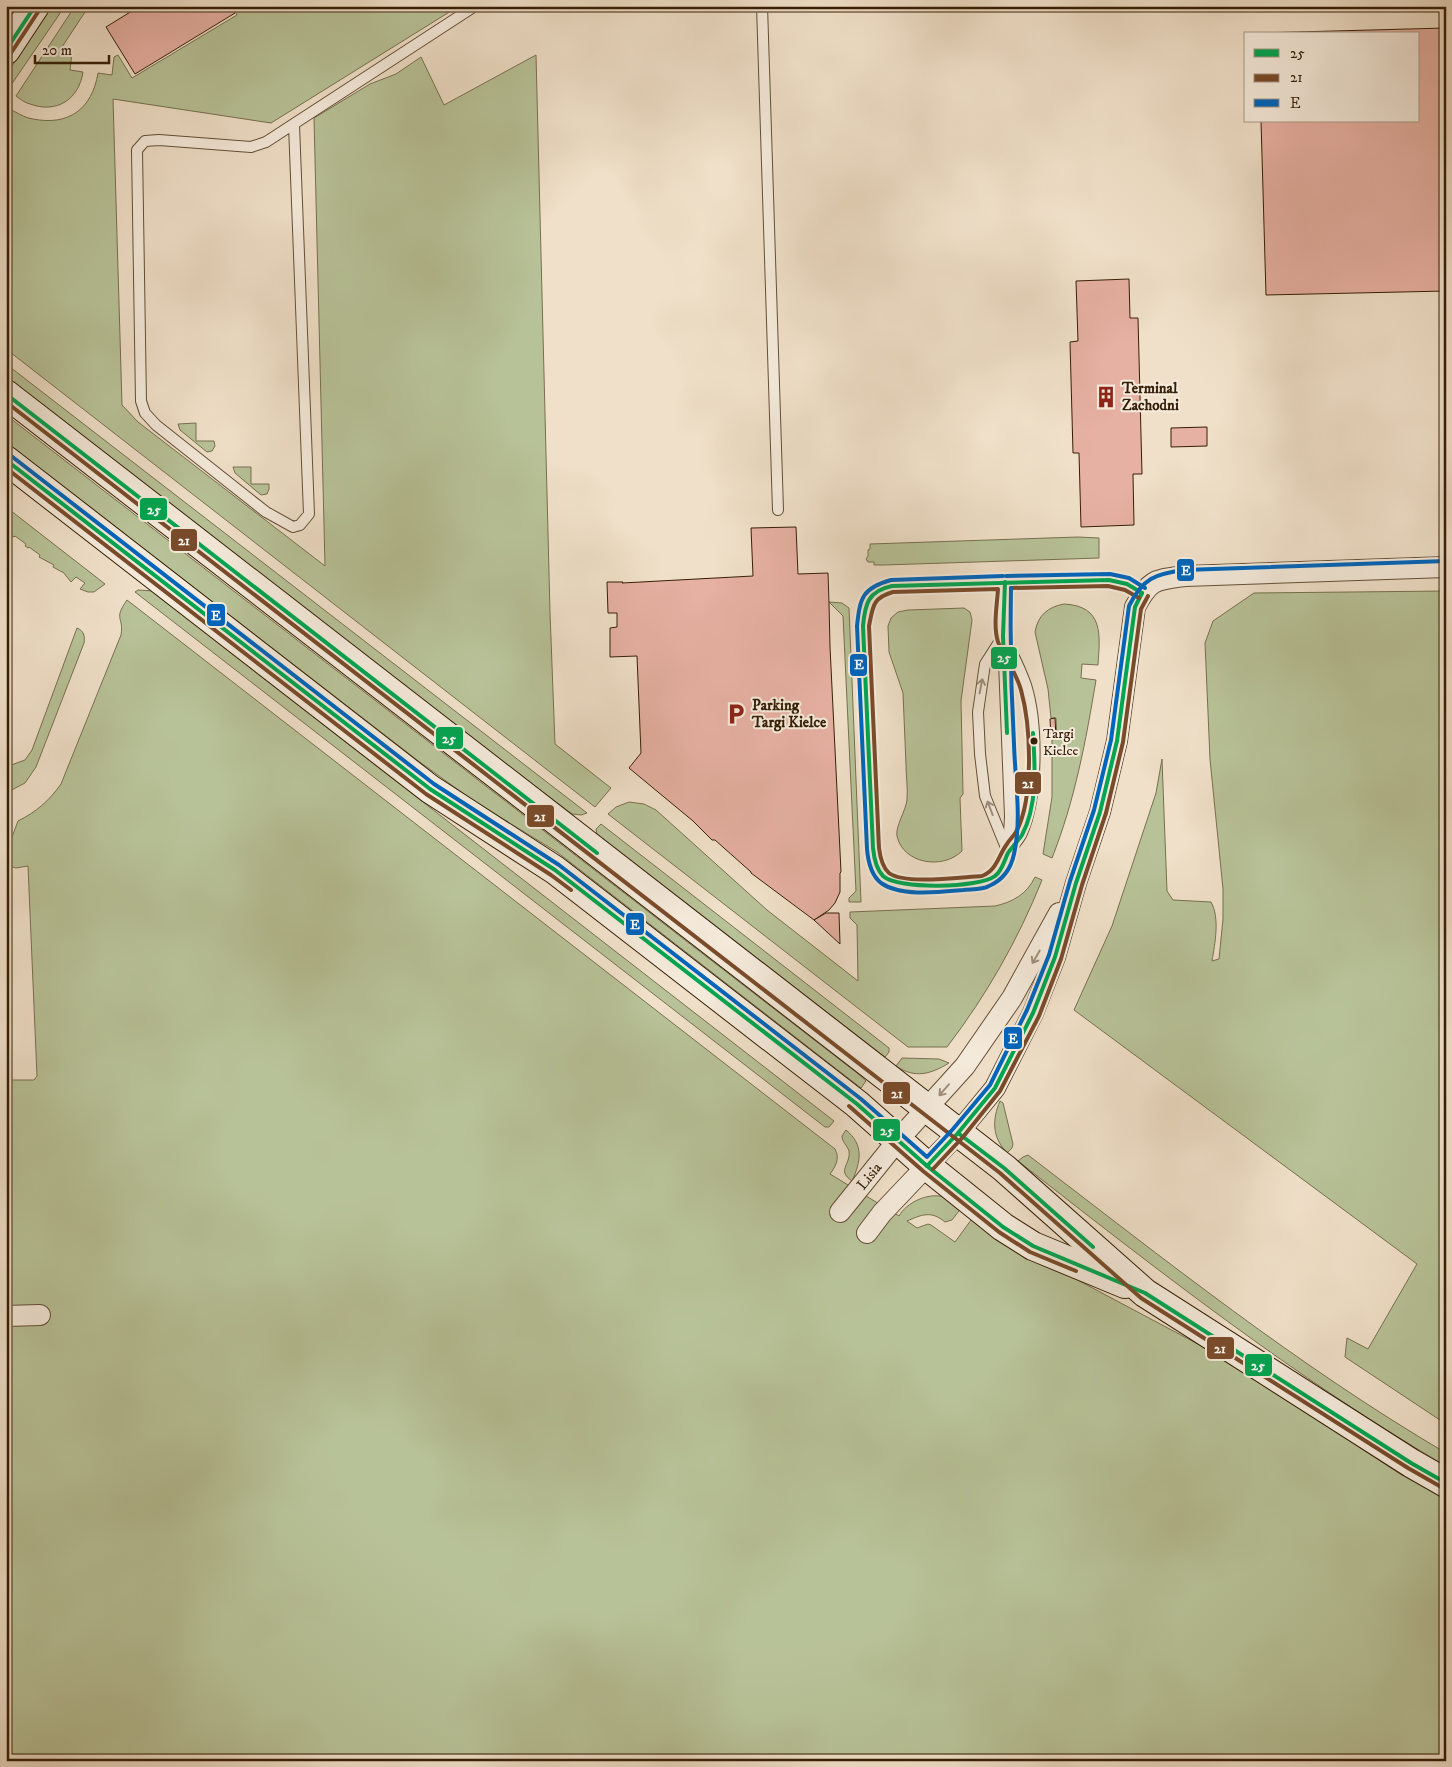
<svg xmlns="http://www.w3.org/2000/svg" width="1452" height="1767" viewBox="0 0 1452 1767" font-family="'IM FELL DW Pica',serif">
	<style>
		.green { fill: #b8c298; stroke: #77704f }
		.building { fill: #e6b0a2; stroke: #361f06 }
		.lines { fill: none; stroke-linecap: round; stroke-linejoin: round }
		.lane-casing { stroke: #644f37; stroke-width: 12 }
		.street-casing { stroke: #644f37; stroke-width: 22 }
		.secondary-casing { stroke: #361f06; stroke-width: 30 }
		.lane { stroke: #f5ebdc; stroke-width: 10 }
		.street { stroke: #f5ebdc; stroke-width: 20 }
		.secondary { stroke: #f5ebdc; stroke-width: 28 }
		.bus-1-casing { stroke: #f5ebdc; stroke-width: 8 }
		.bus-2-casing { stroke: #f5ebdc; stroke-width: 8 }
		.bus-3-casing { stroke: #f5ebdc; stroke-width: 8 }
		.bus-1 { stroke: #00a651; stroke-width: 4 }
		.bus-2 { stroke: #7a4b2a; stroke-width: 4 }
		.bus-3 { stroke: #0065bd; stroke-width: 4 }
		.oneway { stroke: #9f8f7c }
		.bus-dot { fill: #361f06; stroke: #f5ebdc; stroke-width: 2 }
		.labels { text-anchor: middle; stroke-width: 4; stroke-linejoin: round; paint-order: stroke }
		.bus-label { font-size: 14px; fill: #361f06; stroke: #f5ebdc; text-anchor: start }
		.poi-label { font-size: 15px; font-weight: bold; fill: #361f06; stroke: #f5ebdc; text-anchor: start }
		.street-label { font-size: 15px; fill: #361f06; stroke: #f5ebdc }
		.line-badge { stroke: #f5ebdc; stroke-width: 2 }
		.badge-label { font-size: 14px; text-anchor: middle; font-weight: bold; fill: #fff }
	</style>
	<rect width="100%" height="100%" fill="#f0e0c9"/>
	<filter id="stains"><feTurbulence type="fractalNoise" baseFrequency=".004" numOctaves="4"/><feColorMatrix values="0 0 0 0 .2 0 0 0 0 .09 0 0 0 0 .02 0 0 0 .5 -.17"/></filter>
	<radialGradient id="worn" r=".72"><stop offset=".6" stop-color="#630" stop-opacity="0"/><stop offset="1" stop-color="#630" stop-opacity=".3"/></radialGradient>
	<g class="green">
		<path d="M 52,6 L 65,6 L 9,88 L 6,86 L 6,75 Z"/>
		<path d="M 75,6 L 89,6 L 62,47 L 68,51 L 72,52 L 70,70 L 83,72 C 79,99 57,114 30,104 C 25,103 20,99 16,96 Z"/>
		<path d="M 232,6 L 244,6 L 247,11 L 255,6 L 459,6 L 271,123 L 113,99 L 122,405 L 138,422 L 325,566 L 314,118 L 370,84 L 396,74 L 421,57 L 444,105 L 536,55 L 550,613 L 555,744 L 611,788 L 595,807 L 6,349 L 6,110 L 8,108 C 16,112 25,118 33,119 C 69,126 92,109 98,73 L 112,75 L 114,57 L 118,55 L 132,78 L 237,15 Z"/>
		<path d="M 6,364 L 587,813 L 581,815 L 572,814 L 515,771 L 6,377 Z"/>
		<path d="M 6,415 L 857,1073 L 866,1081 L 861,1088 L 557,852 L 475,802 L 417,760 L 6,442 Z"/>
		<path d="M 196,423 L 196,441 L 214,441 L 215,446 L 212,451 L 207,452 L 180,430 L 178,424 Z"/>
		<path d="M 233,467 L 251,467 L 251,484 L 269,484 L 269,489 L 267,494 L 261,495 L 235,473 Z"/>
		<path d="M 6,507 L 105,584 L 94,592 L 88,592 L 80,589 L 85,583 L 76,577 L 71,582 L 63,572 L 62,572 L 53,567 L 54,565 L 39,557 L 40,555 L 29,547 L 28,548 L 25,546 L 26,544 L 15,536 L 14,537 L 6,532 Z"/>
		<path d="M 1078,537 L 1099,538 L 1099,558 L 884,565 L 874,565 L 874,562 L 868,562 L 866,559 L 868,556 L 868,550 L 870,549 L 870,544 Z"/>
		<path d="M 138,590 L 154,591 L 222,646 L 834,1121 L 829,1127 L 825,1127 L 135,592 Z"/>
		<path d="M 1446,591 L 1446,1424 L 1345,1357 L 1347,1338 L 1368,1349 L 1417,1264 L 1074,1010 L 1112,926 L 1156,793 L 1162,759 L 1167,891 L 1173,900 L 1211,902 C 1220,918 1215,943 1212,961 L 1219,959 L 1223,919 L 1223,889 L 1210,759 L 1205,643 L 1213,621 L 1254,593 Z"/>
		<path d="M 127,600 L 835,1149 C 840,1158 836,1166 830,1174 L 899,1216 C 906,1203 928,1192 944,1197 C 950,1199 956,1204 962,1207 L 952,1220 L 945,1222 C 931,1210 921,1215 907,1221 L 917,1228 L 928,1224 L 931,1225 L 955,1242 L 974,1216 L 1040,1260 L 1241,1367 L 1314,1417 L 1400,1474 L 1446,1500 L 1446,1761 L 6,1761 L 6,1080 L 34,1080 L 37,1076 L 28,866 L 16,868 L 9,866 L 7,855 L 9,845 L 18,821 C 36,812 49,801 61,784 L 121,635 C 124,616 113,620 127,600 Z"/>
		<path d="M 829,602 L 842,603 L 849,608 L 861,902 L 849,902 L 849,898 L 856,891 L 843,616 Z"/>
		<path d="M 1064,604 C 1104,606 1100,635 1098,665 L 1082,664 L 1081,678 L 1096,680 C 1086,740 1075,800 1052,858 L 1043,854 L 1052,797 L 1052,740 L 1057,739 L 1056,718 L 1051,718 L 1048,689 L 1035,632 C 1038,615 1048,607 1064,604 Z"/>
		<path d="M 964,608 L 970,612 L 972,620 L 961,701 L 963,794 L 960,798 L 962,851 C 943,870 903,864 897,836 C 895,827 906,810 907,800 C 908,788 906,776 906,765 C 905,741 904,717 903,693 L 889,652 L 888,626 L 891,618 L 898,612 L 908,610 Z"/>
		<path d="M 77,628 C 84,631 85,636 84,643 L 36,767 L 25,783 L 6,793 L 6,767 L 25,760 L 32,750 Z"/>
		<path d="M 629,802 L 644,804 L 656,810 L 767,910 L 858,981 L 857,925 L 850,918 L 850,912 L 995,906 C 1013,902 1027,894 1035,877 L 1042,880 C 1018,940 986,996 947,1047 L 908,1047 L 608,814 L 616,807 Z"/>
		<path d="M 601,824 L 889,1048 L 889,1052 L 885,1057 L 597,834 L 596,829 Z"/>
		<path d="M 902,1058 L 939,1059 L 949,1063 C 931,1074 915,1079 896,1066 Z"/>
		<path d="M 1000,1101 L 1003,1103 L 1013,1144 L 1012,1148 L 1007,1153 C 992,1137 992,1120 1000,1101 Z"/>
		<path d="M 846,1130 C 864,1145 861,1161 852,1181 C 836,1170 851,1165 849,1151 C 847,1145 842,1142 842,1136 Z"/>
		<path d="M 1028,1155 C 1164,1259 1298,1366 1446,1453 L 1446,1466 C 1295,1378 1156,1269 1018,1161 L 1023,1157 Z"/>
	</g>
	<g class="building">
		<path d="M 140,6 L 230,6 L 235,13 L 135,74 L 106,27 Z"/>
		<path d="M 1446,28 L 1446,291 L 1266,295 L 1261,121 L 1418,121 L 1418,34 L 1259,33 Z"/>
		<path d="M 1129,279 L 1130,318 L 1138,318 L 1142,474 L 1133,474 L 1134,525 L 1081,527 L 1079,453 L 1073,453 L 1070,342 L 1078,341 L 1076,281 Z"/>
		<path d="M 1207,427 L 1207,446 L 1171,447 L 1171,428 Z"/>
		<path d="M 796,527 L 798,574 L 828,573 L 829,603 L 830,647 L 841,872 L 840,873 L 840,892 L 835,903 L 829,910 L 814,920 L 751,873 L 751,872 L 715,840 L 712,840 L 693,821 L 629,768 L 641,753 L 637,656 L 610,657 L 610,628 L 617,627 L 617,613 L 608,613 L 607,582 L 623,582 L 622,583 L 753,576 L 751,528 Z"/>
		<path d="M 1055,718 L 1056,737 L 1051,738 L 1050,719 Z"/>
		<path d="M 826,913 L 839,913 L 840,944 L 814,920 Z"/>
	</g>
	<g class="lines">
		<g class="lane-casing">
			<g id="lane">
				<path d="M 762,6 L 778,510"/>
				<path d="M 294,125 L 309,514 L 300,525 L 293,527 L 266,512 L 156,425 L 145,413 L 141,401 L 137,150 L 145,141 L 159,140 L 251,147 L 266,142 L 475,6"/>
				<path d="M 1005,582 L 1003,636 L 1010,816 L 1008,852"/>
				<path d="M 1003,636 C 1012,652 1020,668 1026,685 C 1038,723 1038,797 1022,833 C 1019,840 1013,845 1009,852 C 1000,868 1003,875 983,882 C 960,883 899,892 884,877 C 876,869 874,858 873,848 L 863,626 C 865,605 868,589 892,586 L 1070,580 L 1109,580 L 1127,584 L 1142,593"/>
				<path d="M 1003,636 L 985,664 L 978,712 L 980,754 L 985,796 L 1007,850"/>
			</g>
		</g>
		<g class="street-casing">
			<g id="street">
				<path d="M 840,1212 L 898,1140 L 965,1066 L 1012,998 L 1059,913"/>
				<path d="M 867,1233 L 882,1213 L 958,1133 L 995,1088 L 1033,1013 L 1055,957 L 1076,883 L 1100,812 L 1117,741 L 1135,607 C 1150,579 1155,580 1185,576 L 1446,567"/>
				<path d="M 6,1316 L 40,1315"/>
			</g>
		</g>
		<g class="secondary-casing">
			<g id="secondary">
				<path d="M 6,50 L 35,6"/>
				<path d="M 6,394 L 1004,1168 L 1145,1293 L 1411,1463 L 1446,1483"/>
				<path d="M 6,460 L 430,789 L 555,870 L 857,1104 L 927,1166 L 1003,1227 L 1033,1246 L 1125,1284"/>
			</g>
		</g>
		<use href="#lane" class="lane"/>
		<use href="#street" class="street"/>
		<use href="#secondary" class="secondary"/>
		<g class="bus-1-casing">
			<g id="bus-1">
				<path d="M 6,50 L 35,6"/>
				<path d="M 6,394 L 597,853"/>
				<path d="M 6,460 L 430,789 L 555,870 L 857,1104 L 927,1166 L 1003,1227 L 1033,1246 L 1145,1293 L 1411,1463 L 1446,1483"/>
				<path d="M 1005,582 L 1003,636 L 1007,733"/>
				<path d="M 1033,733 C 1035,765 1038,805 1022,835 C 1018,841 1012,847 1008,853 C 1004,861 1002,871 995,876 C 979,888 898,890 883,876 C 876,869 874,858 873,848 L 863,626 C 865,604 868,591 892,586 L 1109,580 L 1127,584 L 1142,593"/>
				<path d="M 958,1133 L 1004,1168 L 1093,1247"/>
				<path d="M 927,1166 L 958,1133 L 995,1088 L 1033,1013 L 1055,957 L 1076,883 L 1100,812 L 1117,741 L 1135,607 L 1142,593"/>
			</g>
		</g>
		<g class="bus-2-casing">
			<g id="bus-2">
				<path d="M 11,53 L 40,9"/>
				<path d="M 6,402 L 1000,1173 L 1141,1298 L 1408,1468 L 1443,1488"/>
				<path d="M 6,468 L 426,794 L 551,875 L 571,890"/>
				<path d="M 1011,588 L 1108,586 L 1125,590 L 1139,598"/>
				<path d="M 998,589 C 997,605 993,626 998,642 C 1005,658 1016,672 1021,690 C 1031,726 1034,799 1016,832 C 1013,837 1009,840 1007,844 C 998,856 997,870 982,876 C 961,877 905,885 889,873 C 882,867 880,856 879,848 L 869,626 C 873,607 872,598 893,592 Z"/>
				<path d="M 849,1106 L 923,1171 L 999,1232 L 1030,1252 L 1076,1271"/>
				<path d="M 933,1169 L 963,1137 L 1000,1091 L 1039,1016 L 1061,959 L 1082,885 L 1106,813 L 1123,742 L 1141,609 L 1148,596"/>
			</g>
		</g>
		<g class="bus-3-casing">
			<g id="bus-3">
				<path d="M 10,455 L 434,784 L 559,865 L 861,1099 L 927,1157 L 953,1129 L 990,1085 L 1027,1010 L 1049,955 L 1070,881 L 1094,810 L 1111,740 L 1129,606 C 1143,578 1155,574 1184,570 L 1446,561"/>
				<path d="M 1003,576 L 891,580 C 862,588 860,598 857,626 L 867,849 C 868,861 871,875 881,883 C 901,897 940,892 963,890 C 972,889 982,890 989,886 C 1003,880 1011,868 1014,854 C 1022,819 1015,780 1014,744 C 1011,692 1010,640 1011,588"/>
				<path d="M 1006,576 L 1110,574 L 1129,578 L 1145,588"/>
			</g>
		</g>
		<use href="#bus-1" class="bus-1"/>
		<use href="#bus-2" class="bus-2"/>
		<use href="#bus-3" class="bus-3"/>
	</g>
	<defs><path id="oneway-shaft" d="M-6 0H5M1.5-3L5.5 0L1.5 3" fill="none" stroke-width="1.6" stroke-linecap="round" stroke-linejoin="round" transform="scale(1.25)"/></defs>
	<g class="oneway">
		<use href="#oneway-shaft" transform="translate(981 686) rotate(-79)"/>
		<use href="#oneway-shaft" transform="translate(990 808) rotate(-111)"/>
		<use href="#oneway-shaft" transform="translate(1036 957) rotate(120)"/>
		<use href="#oneway-shaft" transform="translate(944 1090) rotate(131)"/>
	</g>
	<defs>
		<g id="building-bare" transform="scale(1.725)"><path d="M-4-6H4V6H1V3H-1V6H-4ZM-2.5-4.3h1.7v1.8h-1.7ZM.8-4.3h1.7v1.8H.8ZM-2.5-1h1.7V.8h-1.7ZM.8-1h1.7V.8H.8Z" fill="#8f2418" stroke="#f5ebdc" stroke-width="2.5" paint-order="stroke"/></g>
		<g id="parking-bare" transform="scale(1.725)"><path d="M-3.5-5.5H1a3.5 3.5 0 0 1 0 7H-1V5.5H-3.5ZM-1-3.4V-.6H.8a1.4 1.4 0 0 0 0-2.8Z" fill="#8f2418" stroke="#f5ebdc" stroke-width="2.5" paint-order="stroke"/></g>
	</defs>
	<g fill-rule="evenodd">
		<use href="#building-bare" x="1106" y="397"/>
		<use href="#parking-bare" x="736" y="714"/>
	</g>
	<circle class="bus-dot" cx="1034" cy="741" r="4.5"/>
	<g class="labels">
		<g class="bus-label">
			<text x="1043" y="738">Targi<tspan x="1043" dy="17">Kielce</tspan></text>
		</g>
		<g class="poi-label">
			<text x="1122" y="393">Terminal<tspan x="1122" dy="17">Zachodni</tspan></text>
			<text x="752" y="710">Parking<tspan x="752" dy="17">Targi Kielce</tspan></text>
		</g>
		<g class="street-label">
			<text transform="translate(869 1176) rotate(-51)" y="5">Lisia</text>
		</g>
	</g>
	<g class="line-badge">
		<rect x="139" y="497" width="29" height="24" rx="5" fill="#00a651"/>
		<rect x="170" y="528" width="28" height="24" rx="5" fill="#7a4b2a"/>
		<rect x="1176" y="558" width="19" height="24" rx="5" fill="#0065bd"/>
		<rect x="206" y="603" width="20" height="24" rx="5" fill="#0065bd"/>
		<rect x="990" y="646" width="28" height="24" rx="5" fill="#00a651"/>
		<rect x="849" y="653" width="19" height="24" rx="5" fill="#0065bd"/>
		<rect x="435" y="726" width="29" height="24" rx="5" fill="#00a651"/>
		<rect x="1014" y="771" width="28" height="24" rx="5" fill="#7a4b2a"/>
		<rect x="526" y="804" width="29" height="24" rx="5" fill="#7a4b2a"/>
		<rect x="625" y="912" width="20" height="24" rx="5" fill="#0065bd"/>
		<rect x="1003" y="1026" width="20" height="24" rx="5" fill="#0065bd"/>
		<rect x="882" y="1081" width="29" height="24" rx="5" fill="#7a4b2a"/>
		<rect x="872" y="1118" width="29" height="24" rx="5" fill="#00a651"/>
		<rect x="1206" y="1336" width="29" height="24" rx="5" fill="#7a4b2a"/>
		<rect x="1244" y="1353" width="29" height="24" rx="5" fill="#00a651"/>
	</g>
	<g class="badge-label">
		<text x="154" y="514">25</text>
		<text x="184" y="545">21</text>
		<text x="1186" y="575">E</text>
		<text x="216" y="620">E</text>
		<text x="1004" y="662">25</text>
		<text x="859" y="669">E</text>
		<text x="449" y="743">25</text>
		<text x="1028" y="788">21</text>
		<text x="540" y="821">21</text>
		<text x="635" y="929">E</text>
		<text x="1013" y="1043">E</text>
		<text x="897" y="1098">21</text>
		<text x="887" y="1135">25</text>
		<text x="1220" y="1353">21</text>
		<text x="1258" y="1370">25</text>
	</g>
	<rect width="1452" height="1767" fill="none" stroke="#f0e0c9" stroke-width="25"/>
	<rect x="8" y="8" width="1437" height="1752" fill="none" stroke="#361f06" stroke-width="2.5"/>
	<rect x="12" y="12" width="1427" height="1742" fill="none" stroke="#361f06"/>
	<rect x="1244" y="32" width="175" height="90" fill="#f5ebdc" stroke="#a99986"/>
	<rect x="1254" y="49" width="25" height="8" fill="#00a651" stroke="#a99986"/>
	<text x="1290" y="58" font-size="15" fill="#361f06">25</text>
	<rect x="1254" y="74" width="25" height="8" fill="#7a4b2a" stroke="#a99986"/>
	<text x="1290" y="82" font-size="15" fill="#361f06">21</text>
	<rect x="1254" y="99" width="25" height="8" fill="#0065bd" stroke="#a99986"/>
	<text x="1290" y="108" font-size="15" fill="#361f06">E</text>
	<path d="M35 55v8h74v-8" fill="none" stroke="#361f06" stroke-width="2.5"/>
	<text x="42" y="55" font-size="15" fill="#361f06" stroke="#f5ebdc" stroke-width="4" paint-order="stroke">20 m</text>
	<rect width="100%" height="100%" filter="url(#stains)"/>
	<rect width="100%" height="100%" fill="url(#worn)"/>
</svg>
